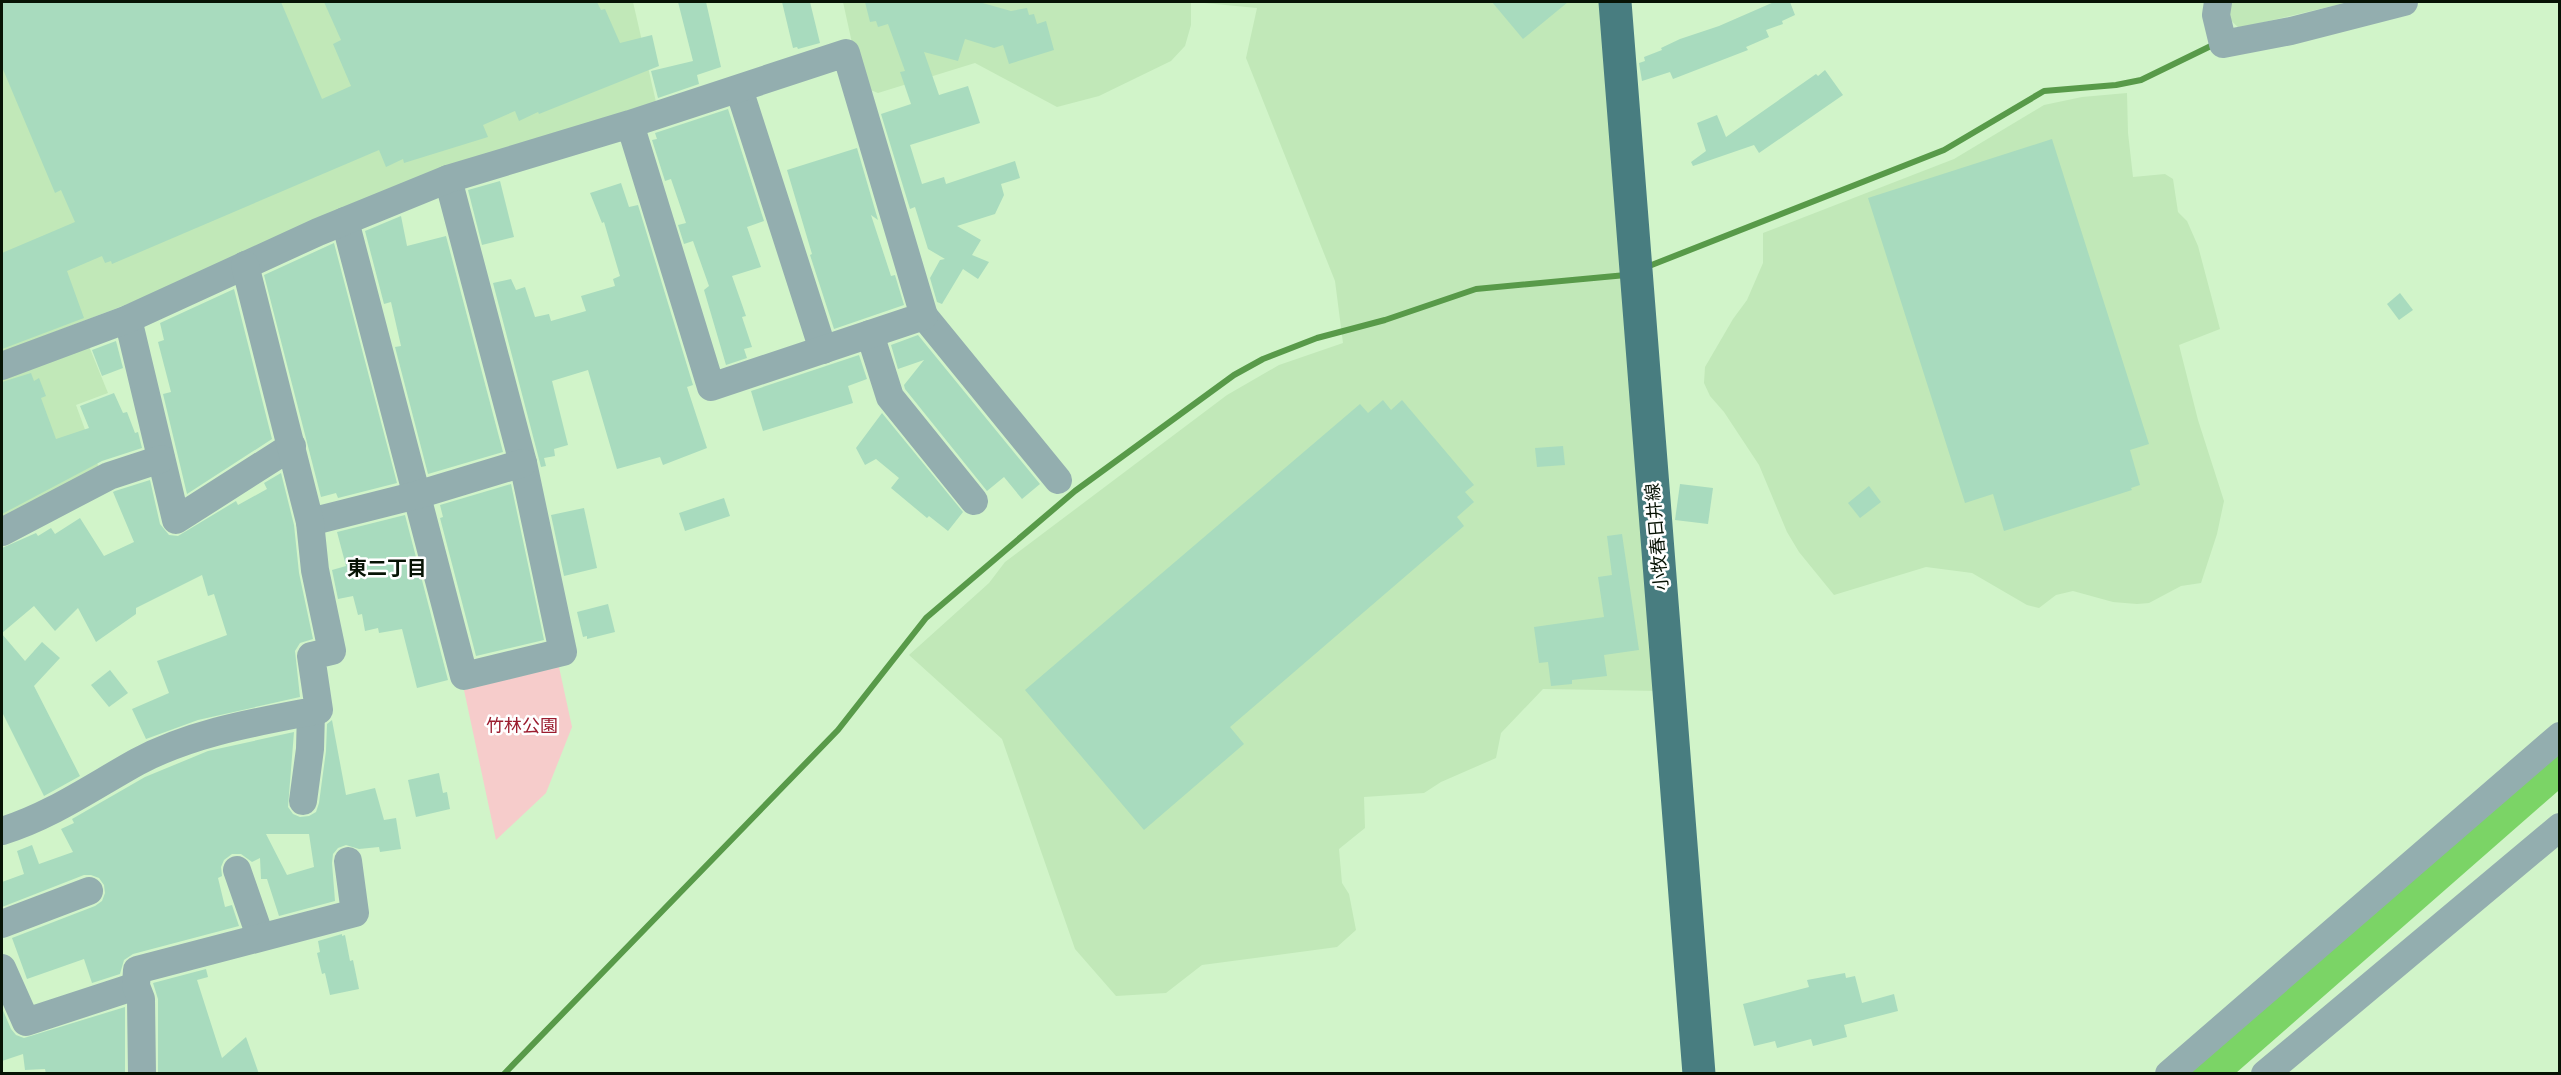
<svg xmlns="http://www.w3.org/2000/svg" width="2561" height="1075" viewBox="0 0 2561 1075" font-family="'Space Grotesk','Noto Sans JP',sans-serif">
	<style>
		.built { fill: #c1e8b8 }
		.green { fill: #f6cccb }
		.lines { fill: none; stroke-linecap: round; stroke-linejoin: round }
		.stream { stroke: #589a49; stroke-width: 6 }
		.river { stroke: #7bd466; stroke-width: 38 }
		.building { fill: #a8dbbe; fill-rule: evenodd }
		.minor { stroke: #93aeaf; stroke-width: 28 }
		.major { stroke: #487d80; stroke-width: 33 }
		.labels { text-anchor: middle; stroke-width: 5; stroke-linejoin: round; paint-order: stroke }
		.street-label { font-size: 18px; fill: #071305; stroke: #fff }
		.park-label { font-size: 18px; fill: #9b1d2f; stroke: #fff }
		.neighbourhood-label { font-size: 20px; font-weight: bold; fill: #071305; stroke: #fff }
	</style>
	<rect width="100%" height="100%" fill="#d1f4c9"/>
	<g class="built">
		<path d="M 2,2 L 633,2 L 656,102 L 2,352 Z"/>
		<path d="M 843,2 L 1191,2 L 1191,25 L 1185,46 L 1171,61 L 1099,96 L 1057,107 L 975,63 L 878,93 L 868,89 L 852,43 Z"/>
		<path d="M 1194,2 L 1603,2 L 1660,691 L 1543,689 L 1501,733 L 1496,758 L 1441,782 L 1424,793 L 1364,797 L 1365,828 L 1339,849 L 1342,883 L 1349,894 L 1356,930 L 1337,947 L 1202,965 L 1166,993 L 1116,996 L 1075,949 L 1002,739 L 909,655 L 989,583 L 1005,562 L 1227,395 L 1279,365 L 1343,343 L 1335,281 L 1246,58 L 1257,8 Z"/>
		<path d="M 2228,2 L 2349,2 L 2239,28 L 2225,15 Z"/>
		<path d="M 2127,93 L 2128,133 L 2133,177 L 2165,174 L 2173,179 L 2178,212 L 2187,221 L 2198,246 L 2220,329 L 2179,345 L 2198,420 L 2224,501 L 2217,534 L 2201,583 L 2181,586 L 2149,603 L 2137,604 L 2113,602 L 2073,591 L 2056,595 L 2039,608 L 2027,605 L 1972,573 L 1926,567 L 1834,595 L 1799,552 L 1787,532 L 1759,465 L 1724,412 L 1710,396 L 1704,383 L 1705,367 L 1733,319 L 1747,300 L 1763,263 L 1763,233 L 1954,159 L 2044,105 L 2082,97 Z"/>
		<path d="M 86,339 L 108,393 L 76,405 L 99,468 L 2,518 L 2,370 Z"/>
	</g>
	<path class="green" d="M 559,667 L 572,727 L 546,793 L 496,840 L 464,690 Z"/>
	<g class="lines">
		<g class="stream">
			<path d="M 1644,268 L 1944,150 L 2044,91 L 2116,85 L 2141,80 L 2217,43"/>
			<path d="M 504,1074 L 838,730 L 926,618 L 1075,491 L 1234,375 L 1263,359 L 1317,338 L 1385,320 L 1476,289 L 1626,275"/>
		</g>
		<path class="river" d="M 2206,1074 L 2560,764"/>
	</g>
	<g class="building">
		<path d="M 2,2 L 281,2 L 322,99 L 351,86 L 333,44 L 341,40 L 324,2 L 597,2 L 601,10 L 605,9 L 620,43 L 652,35 L 659,66 L 539,114 L 538,112 L 519,121 L 515,111 L 483,125 L 488,137 L 404,163 L 403,159 L 386,167 L 379,150 L 112,264 L 111,261 L 105,263 L 102,256 L 67,271 L 84,318 L 2,349 L 2,253 L 75,222 L 61,190 L 55,193 L 2,67 Z"/>
		<path d="M 678,2 L 706,2 L 721,67 L 697,75 L 699,84 L 658,98 L 651,71 L 693,61 Z"/>
		<path d="M 782,2 L 810,2 L 820,43 L 798,49 L 797,47 L 793,48 Z"/>
		<path d="M 865,2 L 979,2 L 1011,11 L 1027,8 L 1029,15 L 1034,14 L 1037,24 L 1046,21 L 1054,50 L 1009,64 L 1003,45 L 994,48 L 965,39 L 958,61 L 924,52 L 939,95 L 968,86 L 980,123 L 910,145 L 922,184 L 944,177 L 946,184 L 1015,161 L 1020,178 L 1001,184 L 1004,195 L 995,214 L 957,226 L 981,240 L 972,255 L 989,262 L 978,279 L 963,269 L 942,304 L 937,302 L 930,278 L 940,260 L 945,259 L 928,249 L 915,207 L 910,209 L 881,114 L 911,104 L 900,72 L 905,71 L 888,24 L 878,27 L 876,21 L 870,22 Z"/>
		<path d="M 1492,2 L 1568,2 L 1523,39 Z"/>
		<path d="M 1774,2 L 1790,2 L 1795,15 L 1782,21 L 1783,24 L 1766,30 L 1769,37 L 1746,47 L 1748,50 L 1673,79 L 1670,72 L 1642,81 L 1639,63 L 1645,61 L 1644,57 L 1662,50 L 1661,48 L 1680,39 L 1719,26 Z"/>
		<path d="M 1825,70 L 1843,95 L 1759,153 L 1754,145 L 1693,166 L 1691,162 L 1706,151 L 1697,123 L 1717,115 L 1726,137 L 1816,74 L 1818,76 Z"/>
		<path d="M 728,109 L 764,221 L 747,227 L 761,267 L 732,276 L 746,316 L 742,317 L 752,347 L 744,349 L 747,358 L 726,365 L 704,290 L 709,286 L 693,241 L 684,244 L 678,225 L 686,223 L 671,179 L 665,181 L 652,140 L 657,139 L 655,133 Z"/>
		<path d="M 2052,139 L 2149,444 L 2130,450 L 2140,485 L 2131,488 L 2132,490 L 2004,531 L 1993,494 L 1965,503 L 1868,198 Z"/>
		<path d="M 857,148 L 878,220 L 871,215 L 891,276 L 895,275 L 904,305 L 834,329 L 810,255 L 812,254 L 787,170 Z"/>
		<path d="M 500,181 L 514,237 L 482,245 L 468,190 Z"/>
		<path d="M 621,183 L 629,207 L 638,205 L 693,385 L 687,387 L 707,448 L 663,465 L 660,457 L 617,469 L 588,370 L 552,381 L 568,445 L 554,449 L 555,456 L 544,458 L 546,466 L 541,467 L 493,283 L 511,279 L 516,290 L 525,287 L 535,317 L 549,314 L 551,321 L 586,311 L 581,296 L 615,286 L 613,279 L 620,276 L 604,222 L 602,223 L 590,193 Z"/>
		<path d="M 401,216 L 407,246 L 446,236 L 503,452 L 428,474 L 395,347 L 401,346 L 391,302 L 384,304 L 365,231 Z"/>
		<path d="M 334,243 L 397,483 L 338,498 L 336,493 L 321,497 L 264,275 Z"/>
		<path d="M 234,289 L 272,439 L 187,494 L 163,394 L 171,392 L 158,342 L 164,340 L 160,323 Z"/>
		<path d="M 2400,293 L 2413,310 L 2399,320 L 2387,304 Z"/>
		<path d="M 918,335 L 1040,484 L 1022,499 L 1004,477 L 987,491 L 905,389 L 904,385 L 924,360 L 898,369 L 891,345 Z"/>
		<path d="M 116,341 L 123,368 L 102,376 L 92,350 Z"/>
		<path d="M 859,355 L 867,379 L 848,386 L 853,403 L 763,431 L 751,391 Z"/>
		<path d="M 31,373 L 34,381 L 39,378 L 46,396 L 41,398 L 56,439 L 89,428 L 80,406 L 114,393 L 123,413 L 127,412 L 135,433 L 138,432 L 142,448 L 102,461 L 2,514 L 2,382 Z"/>
		<path d="M 1383,400 L 1391,410 L 1402,400 L 1474,485 L 1465,492 L 1474,502 L 1457,517 L 1464,526 L 1230,727 L 1244,744 L 1144,830 L 1025,690 L 1360,404 L 1368,413 Z"/>
		<path d="M 882,413 L 963,512 L 948,531 L 929,516 L 927,518 L 891,488 L 899,478 L 876,459 L 865,465 L 856,448 Z"/>
		<path d="M 1563,446 L 1565,465 L 1537,467 L 1535,448 Z"/>
		<path d="M 281,473 L 294,525 L 299,573 L 313,639 L 300,643 L 295,651 L 300,697 L 198,720 L 146,739 L 132,709 L 169,693 L 157,661 L 227,635 L 214,594 L 208,596 L 202,575 L 136,608 L 136,614 L 96,642 L 78,608 L 55,631 L 34,606 L 2,633 L 2,548 L 36,533 L 38,536 L 51,528 L 55,534 L 80,518 L 104,556 L 134,542 L 113,492 L 115,491 L 150,480 L 160,524 L 169,535 L 178,536 L 236,501 L 238,505 L 267,489 L 264,483 Z"/>
		<path d="M 511,484 L 544,640 L 476,656 L 440,518 L 443,517 L 440,505 Z"/>
		<path d="M 1680,484 L 1713,488 L 1708,524 L 1675,520 Z"/>
		<path d="M 1869,486 L 1881,502 L 1860,518 L 1848,503 Z"/>
		<path d="M 724,498 L 730,516 L 685,531 L 679,513 Z"/>
		<path d="M 584,508 L 597,568 L 564,576 L 551,515 Z"/>
		<path d="M 405,515 L 448,680 L 417,688 L 402,629 L 379,633 L 378,628 L 365,631 L 362,614 L 358,615 L 353,596 L 338,599 L 332,570 L 346,566 L 337,532 Z"/>
		<path d="M 1622,534 L 1639,650 L 1604,655 L 1607,676 L 1572,680 L 1572,684 L 1551,686 L 1548,662 L 1539,663 L 1534,627 L 1604,617 L 1598,577 L 1612,575 L 1607,536 Z"/>
		<path d="M 608,604 L 615,632 L 587,639 L 587,636 L 583,637 L 577,612 Z"/>
		<path d="M 2,634 L 25,661 L 42,642 L 60,658 L 34,686 L 80,776 L 44,796 L 2,712 Z"/>
		<path d="M 110,670 L 128,693 L 109,707 L 91,685 Z"/>
		<path d="M 332,720 L 346,795 L 375,788 L 384,820 L 396,818 L 401,849 L 380,852 L 379,847 L 359,849 L 346,845 L 338,848 L 333,854 L 332,863 L 335,901 L 279,916 L 267,879 L 261,879 L 260,858 L 252,862 L 241,854 L 232,854 L 224,860 L 221,867 L 222,876 L 218,878 L 225,907 L 232,905 L 239,926 L 133,954 L 124,960 L 120,974 L 92,983 L 84,959 L 27,979 L 12,938 L 95,906 L 102,901 L 105,893 L 104,885 L 99,878 L 91,875 L 84,875 L 2,907 L 2,882 L 24,874 L 17,851 L 32,845 L 39,864 L 73,852 L 61,829 L 74,823 L 72,819 L 145,777 L 208,751 L 294,732 L 288,807 L 293,814 L 300,817 L 309,816 L 316,812 L 319,803 L 326,751 L 327,724 ZM 266,834 L 309,834 L 314,867 L 287,875 Z"/>
		<path d="M 439,773 L 443,793 L 447,792 L 450,809 L 416,817 L 408,780 Z"/>
		<path d="M 342,934 L 342,936 L 345,935 L 350,961 L 353,960 L 359,989 L 330,995 L 325,973 L 322,974 L 317,953 L 320,952 L 318,941 Z"/>
		<path d="M 206,969 L 208,977 L 197,980 L 222,1058 L 246,1037 L 259,1074 L 158,1074 L 158,999 L 153,983 Z"/>
		<path d="M 1845,973 L 1846,978 L 1855,976 L 1862,1003 L 1894,994 L 1898,1011 L 1844,1025 L 1847,1037 L 1813,1046 L 1811,1039 L 1777,1048 L 1775,1041 L 1754,1046 L 1743,1004 L 1809,987 L 1807,980 Z"/>
		<path d="M 125,1007 L 125,1074 L 46,1074 L 45,1069 L 25,1070 L 23,1054 L 2,1061 L 2,1008 L 11,1029 L 16,1035 L 24,1038 Z"/>
	</g>
	<g class="lines">
		<g class="minor">
			<path d="M 2218,2 L 2216,15 L 2223,44 L 2291,31 L 2404,2"/>
			<path d="M 739,89 L 823,350"/>
			<path d="M 345,221 L 464,676 L 563,652 L 523,463 L 448,179"/>
			<path d="M 924,316 L 1058,480"/>
			<path d="M 128,319 L 176,520 L 292,446"/>
			<path d="M 870,334 L 890,397 L 974,501"/>
			<path d="M 2,366 L 128,319 L 318,232 L 448,179 L 630,124 L 846,53 L 924,316 L 711,387 L 630,124"/>
			<path d="M 310,522 L 417,495 L 523,463"/>
			<path d="M 2,532 L 109,476 L 161,459"/>
			<path d="M 303,801 L 310,749 L 311,712"/>
			<path d="M 2,831 C 51,816 92,787 137,762 C 193,732 257,722 319,710 L 311,656 L 332,651 L 315,570 L 310,522 L 245,265"/>
			<path d="M 237,870 L 260,936"/>
			<path d="M 2,924 L 89,891"/>
			<path d="M 2,968 L 26,1022 L 136,986"/>
			<path d="M 142,1074 L 141,999 L 136,986 L 137,970 L 355,913 L 348,861"/>
			<path d="M 2169,1074 L 2560,736"/>
			<path d="M 2265,1074 L 2560,827"/>
		</g>
		<path class="major" d="M 1615,2 L 1699,1074"/>
	</g>
	<g class="labels">
		<g class="street-label">
			<text transform="translate(1657 537) rotate(-95)" y="6">小牧春日井線</text>
		</g>
		<g class="park-label">
			<text x="522" y="732">竹林公園</text>
		</g>
		<g class="neighbourhood-label">
			<text x="387" y="575">東二丁目</text>
		</g>
	</g>
	<rect width="2561" height="1075" fill="none" stroke="#071305" stroke-width="6"/>
</svg>
